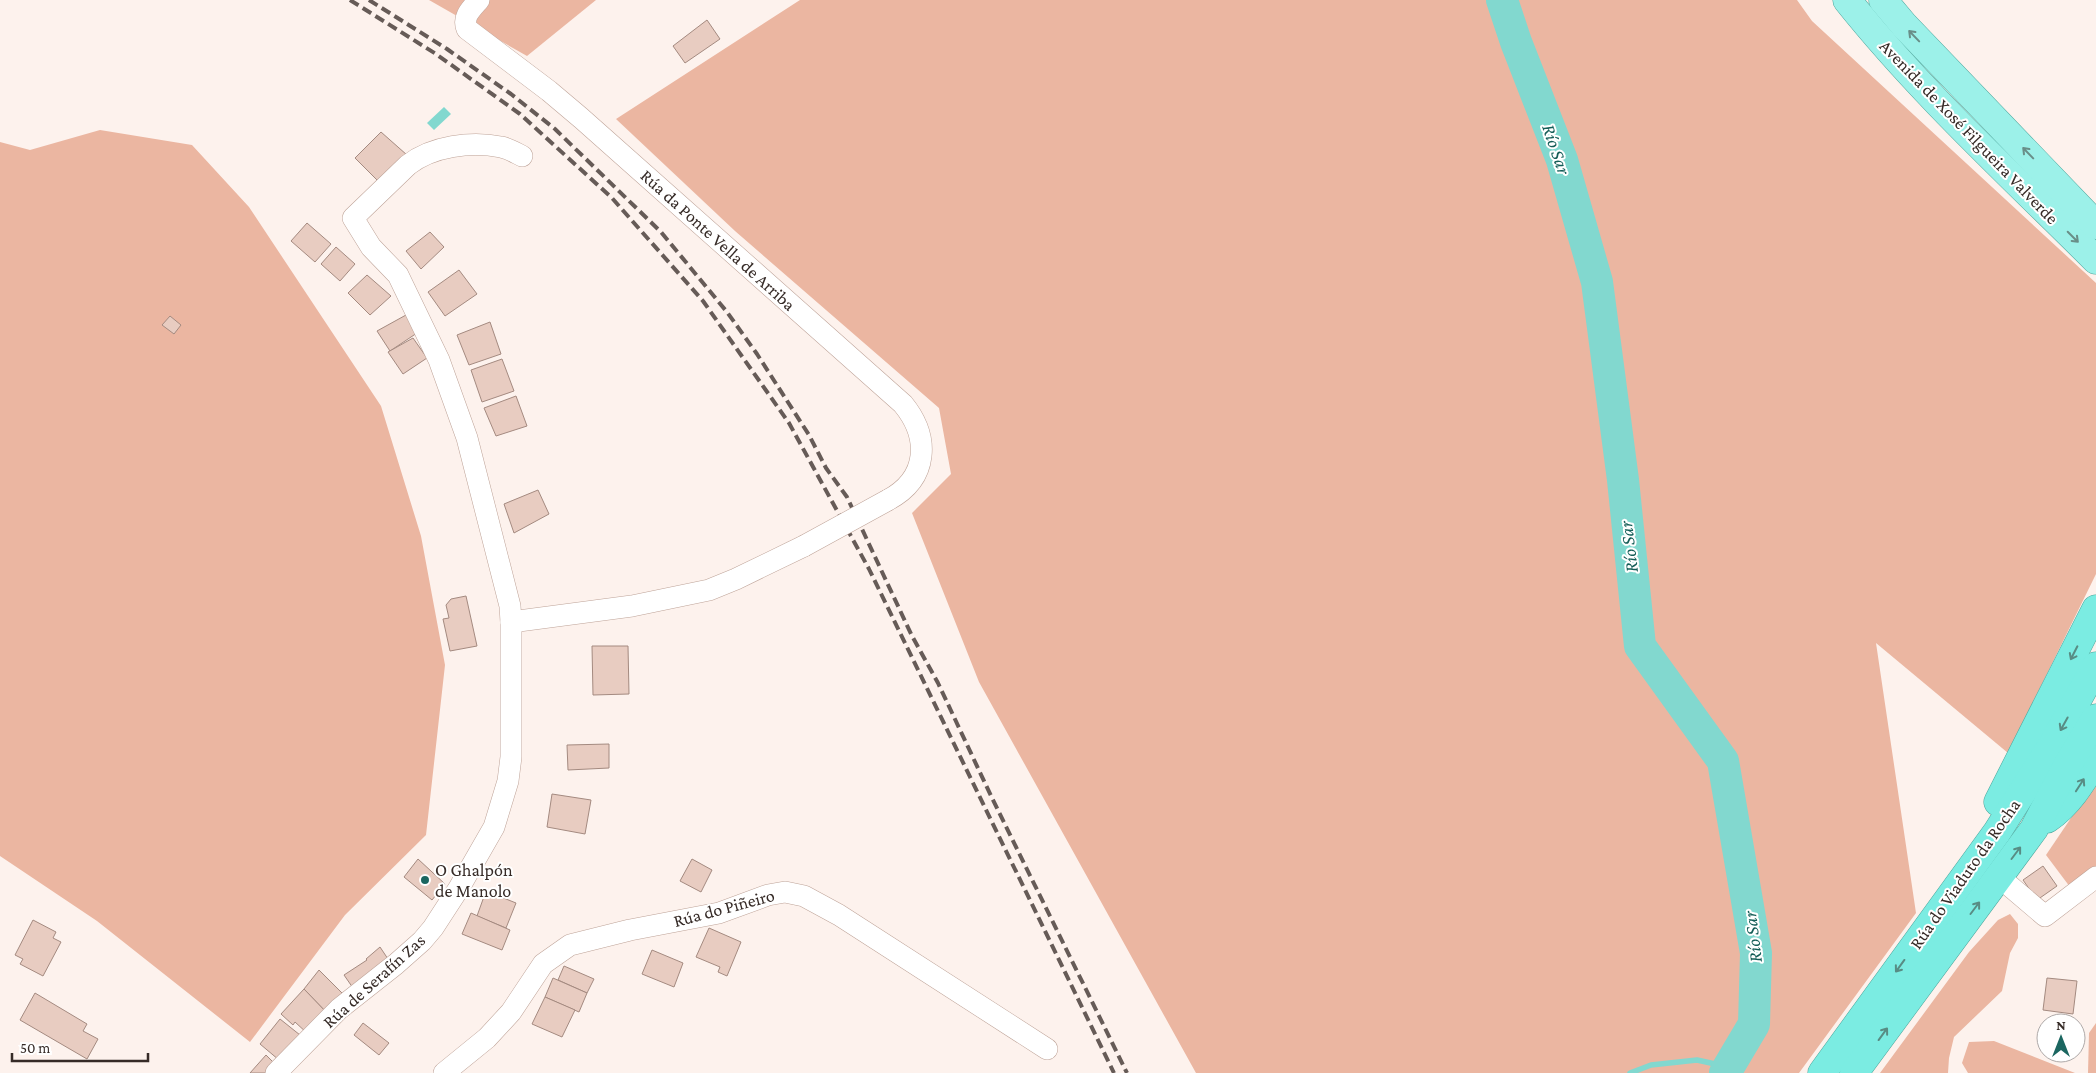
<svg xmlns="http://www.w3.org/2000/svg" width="2096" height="1073" viewBox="0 0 2096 1073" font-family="'Crimson Pro',serif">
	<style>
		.green { fill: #ebb6a1 }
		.water { fill: #82d8cf }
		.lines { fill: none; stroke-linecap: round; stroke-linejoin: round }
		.stream { stroke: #82d8cf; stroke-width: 5.5 }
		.river { stroke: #82d8cf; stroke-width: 32 }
		.building { fill: #e8ccc1; stroke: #a48a80 }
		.minor-casing { stroke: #bea398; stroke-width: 22 }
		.primary-casing { stroke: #4da59b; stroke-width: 29 }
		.trunk-casing { stroke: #4da59b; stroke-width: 29 }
		.minor { stroke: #fff; stroke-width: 21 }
		.primary { stroke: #9cf1e9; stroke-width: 28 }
		.trunk { stroke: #7bece2; stroke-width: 28 }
		.rail { stroke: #665b57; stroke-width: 4; stroke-dasharray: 10 5; stroke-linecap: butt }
		.minor-bridge-casing { stroke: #bea398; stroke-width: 22; stroke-linecap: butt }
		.minor-bridge { stroke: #fff; stroke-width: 21 }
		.oneway { stroke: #698e88 }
		.oneway2 { stroke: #588c84 }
		.poi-dot { fill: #1b6660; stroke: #fff; stroke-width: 2 }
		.labels { text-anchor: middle; stroke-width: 4; stroke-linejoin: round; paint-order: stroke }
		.street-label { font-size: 18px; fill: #362b27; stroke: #fff }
		.poi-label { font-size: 18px; fill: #362b27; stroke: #fff; text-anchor: start }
		.water-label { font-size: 19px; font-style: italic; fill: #145d57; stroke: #fff }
	</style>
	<rect width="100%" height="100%" fill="#fdf2ed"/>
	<g class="green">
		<path d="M 429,0 L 596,0 L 527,56 Z"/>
		<path d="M 800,0 L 1797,0 L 1812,21 L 2096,283 L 2096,574 L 2008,753 L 1876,643 L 1916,913 L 1799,1073 L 1196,1073 L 979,682 L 912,513 L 951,474 L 939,408 L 735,231 L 616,119 Z"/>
		<path d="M 100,130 L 192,145 L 249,207 L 381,406 L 421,536 L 445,665 L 426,835 L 345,915 L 250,1042 L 97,921 L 0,856 L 0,142 L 30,150 Z"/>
		<path d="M 2096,781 L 2096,867 L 2070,887 L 2046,855 Z"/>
		<path d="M 2010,914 L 2018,924 L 2018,938 L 2010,953 L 2002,991 L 1954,1037 L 1949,1058 L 1948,1073 L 1880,1073 L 1969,952 L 1998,920 Z"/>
		<path d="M 2096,1023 L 2096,1073 L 2088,1073 L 2089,1033 Z"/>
		<path d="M 1994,1041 L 2075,1073 L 1968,1073 L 1962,1063 L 1969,1042 Z"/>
	</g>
	<path class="water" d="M 444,107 L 451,114 L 434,130 L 427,123 Z"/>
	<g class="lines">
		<path class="stream" d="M 1630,1073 L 1651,1065 L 1697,1060 L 1729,1067"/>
		<path class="river" d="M 1502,0 L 1516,42 L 1562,160 L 1597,282 L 1623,480 L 1640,646 L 1723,761 L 1756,953 L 1754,1024 L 1725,1073"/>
	</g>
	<g class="building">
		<path d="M 707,20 L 720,39 L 685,63 L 673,46 Z"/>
		<path d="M 381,132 L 407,155 L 379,182 L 355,158 Z"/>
		<path d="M 307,223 L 331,244 L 315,262 L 291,241 Z"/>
		<path d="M 430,232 L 444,247 L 421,269 L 406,251 Z"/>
		<path d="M 336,247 L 355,264 L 340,281 L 321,264 Z"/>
		<path d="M 459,270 L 477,294 L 445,316 L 428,292 Z"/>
		<path d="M 367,275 L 391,296 L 370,315 L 348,293 Z"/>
		<path d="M 406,315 L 417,333 L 390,351 L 377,331 Z"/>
		<path d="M 170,316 L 181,325 L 174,334 L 162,325 Z"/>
		<path d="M 490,322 L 501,354 L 469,365 L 457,335 Z"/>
		<path d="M 413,338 L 427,358 L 403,374 L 388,352 Z"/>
		<path d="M 502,359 L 514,391 L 482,402 L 471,370 Z"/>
		<path d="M 516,396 L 527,426 L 496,436 L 484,408 Z"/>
		<path d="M 538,490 L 549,514 L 514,533 L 504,504 Z"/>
		<path d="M 466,596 L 477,646 L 450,651 L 443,619 L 449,618 L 446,605 L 451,599 Z"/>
		<path d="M 592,646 L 628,646 L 629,694 L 593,695 Z"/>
		<path d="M 609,744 L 609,768 L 568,770 L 567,745 Z"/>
		<path d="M 552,794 L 591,800 L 585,834 L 547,827 Z"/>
		<path d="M 418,859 L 445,884 L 432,900 L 404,877 Z"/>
		<path d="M 692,859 L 712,870 L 701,892 L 680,881 Z"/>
		<path d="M 2043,866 L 2057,886 L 2037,900 L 2023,880 Z"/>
		<path d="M 486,891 L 516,903 L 506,928 L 477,916 Z"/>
		<path d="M 471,913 L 510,930 L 502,950 L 462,934 Z"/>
		<path d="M 33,920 L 56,932 L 53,938 L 61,942 L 43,976 L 20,964 L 23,959 L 15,955 Z"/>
		<path d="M 709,928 L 741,942 L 727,976 L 718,972 L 720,967 L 696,957 Z"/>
		<path d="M 380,947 L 390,962 L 353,988 L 344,975 L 367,960 L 366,959 Z"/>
		<path d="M 652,950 L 683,963 L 674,987 L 642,974 Z"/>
		<path d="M 564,966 L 594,979 L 587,993 L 558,980 Z"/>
		<path d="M 319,970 L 345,996 L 327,1013 L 304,989 Z"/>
		<path d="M 553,978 L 587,993 L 579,1012 L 545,997 Z"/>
		<path d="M 2047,978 L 2077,981 L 2073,1014 L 2043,1010 Z"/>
		<path d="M 304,989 L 327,1013 L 308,1034 L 295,1022 L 293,1025 L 281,1014 Z"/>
		<path d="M 35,993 L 87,1024 L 83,1031 L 98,1039 L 87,1059 L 20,1020 Z"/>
		<path d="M 545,997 L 575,1010 L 562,1037 L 532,1024 Z"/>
		<path d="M 280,1019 L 300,1035 L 279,1060 L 260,1044 Z"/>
		<path d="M 363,1023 L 389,1043 L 379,1055 L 354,1035 Z"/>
		<path d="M 266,1055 L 276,1065 L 268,1073 L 250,1073 Z"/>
	</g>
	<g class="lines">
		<g class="minor-casing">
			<g id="minor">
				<path d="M 479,0 C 471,9 462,17 467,29 L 549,91 L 581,118 L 903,404 C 930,437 929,478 888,500"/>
				<path d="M 511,622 L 632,606 L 709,590 L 736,579 L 804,546"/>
				<path d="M 1998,876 L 2045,916 L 2096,877"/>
				<path d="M 276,1073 L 339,1009 L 396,964 L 422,941 L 433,928 L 459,888 L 494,827 L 508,781 L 511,757 L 511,622 L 510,606 L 467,438 L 439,360 L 398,275 L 371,247 L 353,218 L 408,165 C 432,146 471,141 501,147 C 508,148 516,153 522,156"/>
				<path d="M 444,1073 L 487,1038 L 511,1012 L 543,964 L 570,945 L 630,930 L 719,913 L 768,895 L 785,892 L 804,896 L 839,915 L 1047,1049"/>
			</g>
		</g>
		<g class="primary-casing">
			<g id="primary">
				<path d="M 1847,0 C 1922,94 2011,175 2096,260"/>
				<path d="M 1883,0 L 1904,25 L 2096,225"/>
			</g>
		</g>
		<g class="trunk-casing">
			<g id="trunk">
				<path d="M 1998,802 L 2096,609"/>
				<path d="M 2047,819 C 2069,804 2082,782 2096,759"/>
				<path d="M 1822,1073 L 1997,832 L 2054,742 L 2096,666"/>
				<path d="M 1854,1073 L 2034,829 L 2066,768 L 2096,718"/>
			</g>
		</g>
		<use href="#minor" class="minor"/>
		<use href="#primary" class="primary"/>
		<use href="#trunk" class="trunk"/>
		<g class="rail">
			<path d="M 350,0 L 436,54 L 520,114 L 612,198 L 703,301 L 789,423 L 869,569 L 1114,1073"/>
			<path d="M 369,0 L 447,49 L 511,94 L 555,129 L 661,232 L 727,312 L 757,354 L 809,435 L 826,468 L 847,497 L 912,636 L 938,683 L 992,798 L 1127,1073"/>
		</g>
		<g class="minor-bridge-casing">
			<path id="minor-bridge" d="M 804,546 L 888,500"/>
		</g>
		<use href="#minor-bridge" class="minor-bridge"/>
	</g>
	<defs><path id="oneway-shaft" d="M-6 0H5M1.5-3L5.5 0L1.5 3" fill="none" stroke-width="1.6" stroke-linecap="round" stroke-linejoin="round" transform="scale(1.25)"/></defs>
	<g class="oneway">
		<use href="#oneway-shaft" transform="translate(1914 36) rotate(-134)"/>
		<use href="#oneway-shaft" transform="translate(2028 153) rotate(-134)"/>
		<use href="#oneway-shaft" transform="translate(2073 237) rotate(45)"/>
	</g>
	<g class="oneway2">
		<use href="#oneway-shaft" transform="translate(2074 653) rotate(117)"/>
		<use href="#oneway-shaft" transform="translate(2064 724) rotate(119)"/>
		<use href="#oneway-shaft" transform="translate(2080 785) rotate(-57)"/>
		<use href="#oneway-shaft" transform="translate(2016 853) rotate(-53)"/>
		<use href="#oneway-shaft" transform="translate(1975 908) rotate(-53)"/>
		<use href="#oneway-shaft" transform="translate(1900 966) rotate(126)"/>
		<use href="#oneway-shaft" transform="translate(1883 1034) rotate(-54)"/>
	</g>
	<circle class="poi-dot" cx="425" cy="880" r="5"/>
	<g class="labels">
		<g class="street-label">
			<text transform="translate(1969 132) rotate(46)" y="6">Avenida de Xosé Filgueira Valverde</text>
			<text transform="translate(718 240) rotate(42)" y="6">Rúa da Ponte Vella de Arriba</text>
			<text transform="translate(1965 874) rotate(-55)" y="6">Rúa do Viaduto da Rocha</text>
			<text transform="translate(724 908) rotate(-15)" y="6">Rúa do Piñeiro</text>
			<text transform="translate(374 981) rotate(-42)" y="6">Rúa de Serafín Zas</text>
		</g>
		<g class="poi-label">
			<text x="435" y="876">O Ghalpón<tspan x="435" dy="21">de Manolo</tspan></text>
		</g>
		<g class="water-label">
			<text transform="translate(1557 149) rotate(71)" y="7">Río Sar</text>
			<text transform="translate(1628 547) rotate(-97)" y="7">Río Sar</text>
			<text transform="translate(1752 937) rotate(-97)" y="7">Río Sar</text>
		</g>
	</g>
	<g transform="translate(2061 1038)"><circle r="24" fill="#ffffff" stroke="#afaaa9"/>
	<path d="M0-4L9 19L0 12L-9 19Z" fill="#1b6660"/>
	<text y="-8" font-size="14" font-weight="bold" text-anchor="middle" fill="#362b27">N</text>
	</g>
	<path d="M12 1053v8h136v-8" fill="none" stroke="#362b27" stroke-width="2.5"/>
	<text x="20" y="1053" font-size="15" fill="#362b27" stroke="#ffffff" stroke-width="4" paint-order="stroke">50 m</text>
</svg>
